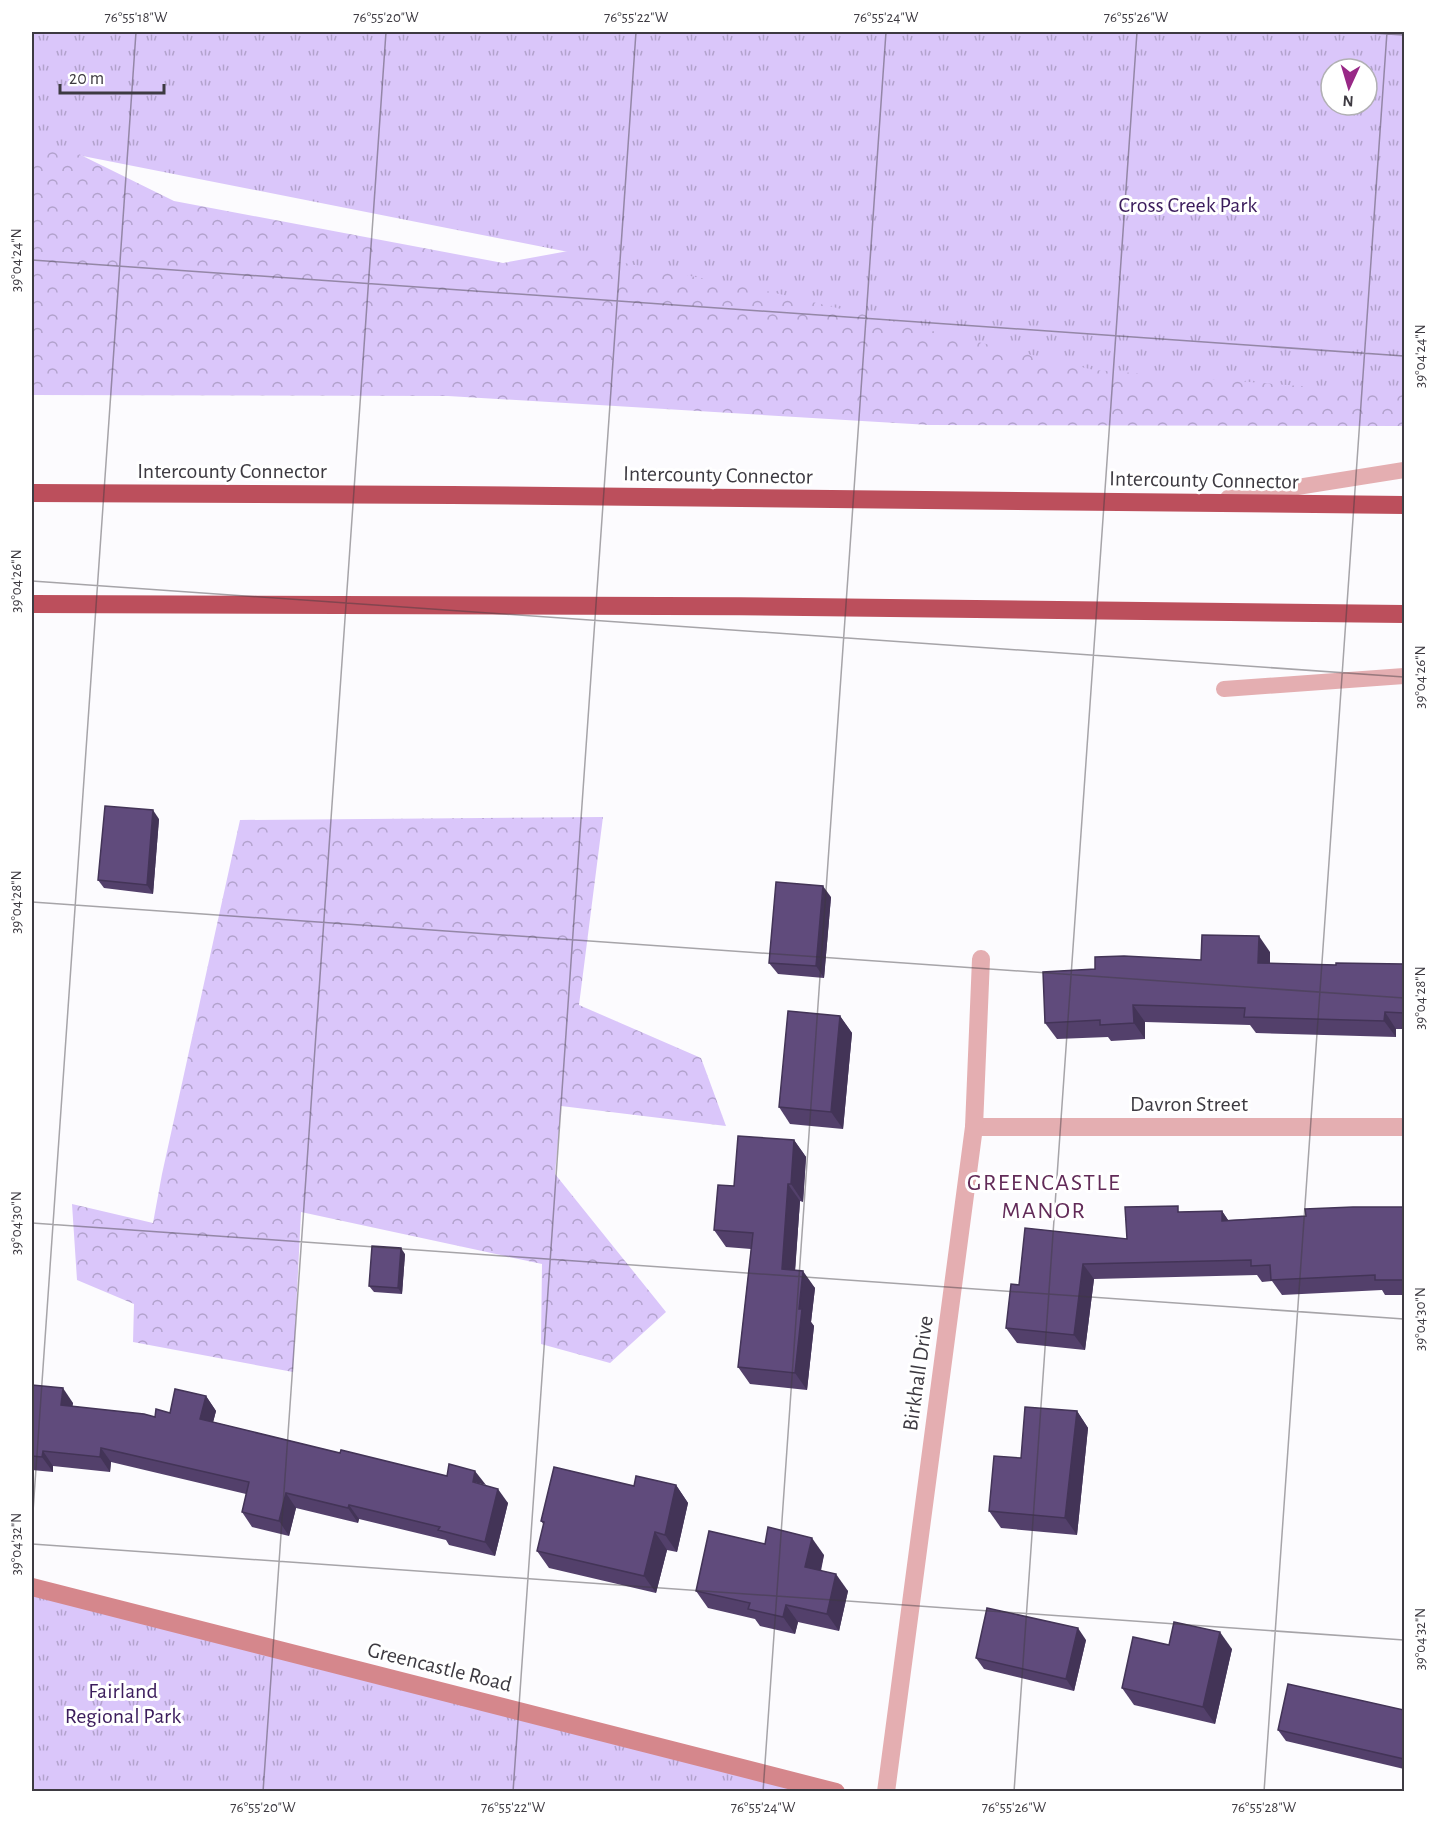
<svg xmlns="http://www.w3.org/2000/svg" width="1436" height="1823" viewBox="0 0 1436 1823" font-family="'Alegreya Sans',sans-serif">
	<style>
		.forest { fill: url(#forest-crowns) }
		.park { fill: url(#park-tufts); fill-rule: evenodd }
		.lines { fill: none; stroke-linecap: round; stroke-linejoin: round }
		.lane { stroke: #e4aeb1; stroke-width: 16 }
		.street { stroke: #e4aeb1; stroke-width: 18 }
		.secondary { stroke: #d5878c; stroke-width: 18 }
		.highway { stroke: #bc4f5c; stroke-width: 18 }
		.wall { fill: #53406b }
		.shaded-wall { fill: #433457 }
		.building { fill: #604b7c; stroke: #433457; stroke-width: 1.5 }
		.ticks { fill: none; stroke: #3d3a41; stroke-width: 1.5; stroke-opacity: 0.45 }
		.labels { text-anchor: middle; stroke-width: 6; stroke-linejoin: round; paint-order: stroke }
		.park-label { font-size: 22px; fill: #3b1c5c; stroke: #fff }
		.street-label { font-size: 22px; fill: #3d3a41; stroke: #fff }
		.neighbourhood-label { font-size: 24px; letter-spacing: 1.5px; fill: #622b58; stroke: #fff }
		.neatline { fill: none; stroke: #3d3a41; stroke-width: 2 }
		.ticks-label { font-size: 15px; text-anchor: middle; fill: #3d3a41 }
	</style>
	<defs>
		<pattern id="forest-crowns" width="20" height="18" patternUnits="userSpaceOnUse" patternTransform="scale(1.5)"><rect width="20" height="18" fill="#dac6fa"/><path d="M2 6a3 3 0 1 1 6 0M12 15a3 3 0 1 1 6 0" fill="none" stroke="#b2a2cc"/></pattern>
		<pattern id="park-tufts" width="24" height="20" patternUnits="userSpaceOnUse" patternTransform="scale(1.5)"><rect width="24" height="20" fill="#dac6fa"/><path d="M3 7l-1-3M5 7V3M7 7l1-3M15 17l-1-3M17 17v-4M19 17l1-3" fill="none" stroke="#b2a2cc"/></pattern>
	</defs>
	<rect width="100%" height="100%" fill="#fcfbfe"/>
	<g class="forest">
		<path d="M 32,131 L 174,201 L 503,263 L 655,235 L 1404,258 L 1404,426 L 929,425 L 448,396 L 32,395 Z"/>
		<path d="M 603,817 L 579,1005 L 701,1058 L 726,1126 L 561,1106 L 555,1174 L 666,1312 L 610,1363 L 541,1344 L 542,1264 L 301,1212 L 293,1372 L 133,1342 L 134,1304 L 77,1280 L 72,1204 L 153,1223 L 162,1174 L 240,820 Z"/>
	</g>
	<g class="park">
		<path d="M 32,32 L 1404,32 L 1404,394 L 1094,370 L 771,292 L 32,146 ZM 1331,69 L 1367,69 L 1367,105 L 1331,105 Z"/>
		<path d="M 32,1587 L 836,1791 L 32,1791 Z"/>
	</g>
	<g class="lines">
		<g class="lane">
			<path d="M 1228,498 L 1404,470"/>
			<path d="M 1224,689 L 1404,676"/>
		</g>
		<g class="street">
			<path d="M 974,1127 L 1404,1127"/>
			<path d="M 886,1792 L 974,1127 L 981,959"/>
		</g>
		<path class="secondary" d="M 32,1587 L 836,1792"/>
		<g class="highway">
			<path d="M 32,493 L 452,495 L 1404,505"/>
			<path d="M 32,604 C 489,603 947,607 1404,614"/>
		</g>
	</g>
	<g class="wall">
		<path d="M 159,819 L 153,894 L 104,888 L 98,880 Z"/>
		<path d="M 831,897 L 824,978 L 778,974 L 769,963 Z"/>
		<path d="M 1270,952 L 1270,963 L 1336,965 L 1404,964 L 1404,1029 L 1396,1029 L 1396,1037 L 1256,1033 L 1250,1025 L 1145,1022 L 1145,1039 L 1111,1041 L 1108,1037 L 1057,1039 L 1045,1023 L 1095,969 L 1201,960 Z"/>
		<path d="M 840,1016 L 852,1033 L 843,1129 L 790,1124 L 779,1107 Z"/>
		<path d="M 794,1140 L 806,1157 L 803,1202 L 800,1201 L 795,1270 L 815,1288 L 811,1322 L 814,1326 L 807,1390 L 750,1384 L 738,1367 L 751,1249 L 726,1247 L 714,1230 L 734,1186 Z"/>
		<path d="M 1404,1207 L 1404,1295 L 1385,1295 L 1382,1290 L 1282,1295 L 1272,1281 L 1262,1282 L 1257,1275 L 1094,1279 L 1085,1350 L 1017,1343 L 1006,1328 L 1019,1285 L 1127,1239 L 1182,1212 L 1222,1211 L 1228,1220 L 1306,1216 Z"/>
		<path d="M 405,1254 L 402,1294 L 374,1292 L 369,1286 Z"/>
		<path d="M 32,1385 L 73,1403 L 72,1406 L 155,1417 L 170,1413 L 206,1396 L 216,1411 L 213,1422 L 340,1453 L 486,1486 L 508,1503 L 495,1556 L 449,1545 L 446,1540 L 359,1519 L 358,1523 L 296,1508 L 289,1536 L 252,1527 L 242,1512 L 246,1494 L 111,1462 L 110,1472 L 53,1466 L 53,1472 L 32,1470 Z"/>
		<path d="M 1077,1411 L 1088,1428 L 1077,1535 L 1001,1528 L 989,1511 L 1021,1458 Z"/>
		<path d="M 676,1485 L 688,1503 L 677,1552 L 667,1550 L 656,1593 L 549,1568 L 537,1551 L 544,1525 L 541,1521 Z"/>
		<path d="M 765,1544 L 824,1555 L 821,1571 L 848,1591 L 839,1631 L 798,1622 L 795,1634 L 760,1626 L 755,1619 L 708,1608 L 696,1591 Z"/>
		<path d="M 1086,1640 L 1074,1691 L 984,1669 L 976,1658 Z"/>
		<path d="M 1169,1645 L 1232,1649 L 1215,1724 L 1134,1705 L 1122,1688 Z"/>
		<path d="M 1404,1710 L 1404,1769 L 1286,1741 L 1278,1730 Z"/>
	</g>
	<g class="shaded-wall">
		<path d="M 153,810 L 159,819 L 153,894 L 147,885 Z"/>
		<path d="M 823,886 L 831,897 L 824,978 L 816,966 Z"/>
		<path d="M 1259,936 L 1270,952 L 1270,979 L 1258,963 Z"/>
		<path d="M 1133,1005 L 1145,1022 L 1145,1039 L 1134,1023 Z"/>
		<path d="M 1385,1012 L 1396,1029 L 1396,1037 L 1384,1021 Z"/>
		<path d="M 840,1016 L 852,1033 L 843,1129 L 831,1112 Z"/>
		<path d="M 794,1140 L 806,1157 L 803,1202 L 791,1184 Z"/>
		<path d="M 788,1184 L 800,1201 L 794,1286 L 782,1269 Z"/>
		<path d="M 1222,1211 L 1232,1226 L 1222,1221 Z"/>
		<path d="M 401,1248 L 405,1254 L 402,1294 L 398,1288 Z"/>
		<path d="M 1083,1264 L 1094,1279 L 1085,1350 L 1074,1335 Z"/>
		<path d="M 803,1271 L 815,1288 L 811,1322 L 814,1326 L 807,1390 L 795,1373 L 799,1309 Z"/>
		<path d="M 63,1388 L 73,1403 L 71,1420 L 61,1405 Z"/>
		<path d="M 206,1396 L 216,1411 L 210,1434 L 200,1419 Z"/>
		<path d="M 1077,1411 L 1088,1428 L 1077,1535 L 1065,1518 Z"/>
		<path d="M 101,1448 L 111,1462 L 110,1472 L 100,1457 Z"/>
		<path d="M 43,1451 L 53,1466 L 53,1472 L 42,1457 Z"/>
		<path d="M 475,1471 L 486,1485 L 473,1482 Z"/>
		<path d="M 676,1485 L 688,1503 L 677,1552 L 665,1535 Z"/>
		<path d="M 498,1489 L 508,1503 L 495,1556 L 485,1542 Z"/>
		<path d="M 286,1493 L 296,1508 L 289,1536 L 279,1521 Z"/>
		<path d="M 349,1505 L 359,1519 L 358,1523 L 348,1508 Z"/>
		<path d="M 655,1532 L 667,1550 L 656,1593 L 644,1576 Z"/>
		<path d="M 812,1538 L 824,1555 L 817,1584 L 805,1567 Z"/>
		<path d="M 836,1574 L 848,1591 L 839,1631 L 827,1614 Z"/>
		<path d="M 786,1605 L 798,1622 L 795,1634 L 783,1617 Z"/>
		<path d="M 1078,1628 L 1086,1640 L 1074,1691 L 1066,1679 Z"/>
		<path d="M 1220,1632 L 1232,1649 L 1215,1724 L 1203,1707 Z"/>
	</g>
	<g class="building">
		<path d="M 105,806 L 153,810 L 147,885 L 98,880 Z"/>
		<path d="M 776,882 L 823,886 L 816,966 L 769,963 Z"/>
		<path d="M 1202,935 L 1259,936 L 1258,963 L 1336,965 L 1336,963 L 1404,964 L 1404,1013 L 1385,1012 L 1384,1021 L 1244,1017 L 1245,1008 L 1133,1005 L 1134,1023 L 1100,1025 L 1100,1020 L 1045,1023 L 1043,972 L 1095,969 L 1095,957 L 1124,956 L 1201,960 Z"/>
		<path d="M 788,1011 L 840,1016 L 831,1112 L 779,1107 Z"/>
		<path d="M 738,1136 L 794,1140 L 791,1184 L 788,1184 L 782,1269 L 803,1271 L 799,1309 L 802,1309 L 795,1373 L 738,1367 L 753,1233 L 714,1230 L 718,1185 L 734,1186 Z"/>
		<path d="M 1178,1206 L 1178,1212 L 1222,1211 L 1222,1221 L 1306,1216 L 1305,1209 L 1353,1207 L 1404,1207 L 1404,1280 L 1375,1280 L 1375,1275 L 1271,1280 L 1270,1265 L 1251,1266 L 1251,1260 L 1083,1264 L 1074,1335 L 1006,1328 L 1011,1284 L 1019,1285 L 1025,1228 L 1127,1239 L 1125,1207 Z"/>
		<path d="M 372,1246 L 401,1248 L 398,1288 L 369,1286 Z"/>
		<path d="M 32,1385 L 63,1388 L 61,1405 L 144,1414 L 155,1417 L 156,1409 L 170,1413 L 175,1389 L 206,1396 L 200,1419 L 340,1453 L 341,1450 L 447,1476 L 449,1464 L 475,1471 L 473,1482 L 498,1489 L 485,1542 L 438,1530 L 440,1527 L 349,1505 L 348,1508 L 286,1493 L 279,1521 L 242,1512 L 249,1482 L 101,1448 L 100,1457 L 43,1451 L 42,1457 L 32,1456 Z"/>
		<path d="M 1025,1407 L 1077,1411 L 1065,1518 L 989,1511 L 994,1456 L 1021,1458 Z"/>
		<path d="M 554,1467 L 634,1486 L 636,1476 L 676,1485 L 665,1535 L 655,1532 L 644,1576 L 537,1551 L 544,1522 L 541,1521 Z"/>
		<path d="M 768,1527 L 812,1538 L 805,1567 L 836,1574 L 827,1614 L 786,1605 L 783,1617 L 748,1609 L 750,1603 L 696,1591 L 709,1531 L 765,1544 Z"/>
		<path d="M 987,1608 L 1078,1628 L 1066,1679 L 976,1658 Z"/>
		<path d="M 1174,1622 L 1220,1632 L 1203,1707 L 1122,1688 L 1133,1637 L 1169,1645 Z"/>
		<path d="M 1288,1684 L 1404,1710 L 1404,1759 L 1278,1730 Z"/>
	</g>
	<path class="ticks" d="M 1354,32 L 1404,35M 32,260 L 1404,356M 32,581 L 1404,677M 32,902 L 1404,998M 32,1223 L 1404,1319M 32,1526 L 136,32M 32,1544 L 1404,1640M 263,1792 L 386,32M 513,1792 L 636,32M 763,1792 L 886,32M 1014,1792 L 1137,32M 1264,1792 L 1387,32"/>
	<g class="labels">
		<g class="park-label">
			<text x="1188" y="212">Cross Creek Park</text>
			<text x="123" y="1698">Fairland<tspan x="123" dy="25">Regional Park</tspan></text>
		</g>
		<g class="street-label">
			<text x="232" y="478">Intercounty Connector</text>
			<text transform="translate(718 474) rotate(1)" y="8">Intercounty Connector</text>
			<text transform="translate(1204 479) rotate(1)" y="8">Intercounty Connector</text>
			<text x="1189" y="1111">Davron Street</text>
			<text transform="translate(917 1373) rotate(-82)" y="8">Birkhall Drive</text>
			<text transform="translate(440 1666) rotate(14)" y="8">Greencastle Road</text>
		</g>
		<g class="neighbourhood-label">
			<text x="1044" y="1190">GREENCASTLE<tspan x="1044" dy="28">MANOR</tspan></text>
		</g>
	</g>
	<rect width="1436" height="1823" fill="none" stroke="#ffffff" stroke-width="66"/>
	<g transform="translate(1349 87) rotate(184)"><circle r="28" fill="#ffffff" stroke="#b1b0b3" stroke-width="1.5"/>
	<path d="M0-4.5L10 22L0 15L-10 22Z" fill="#982886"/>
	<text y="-9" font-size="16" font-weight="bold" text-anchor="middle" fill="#3d3a41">N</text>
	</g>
	<path d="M60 84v9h104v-9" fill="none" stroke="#3d3a41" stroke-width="3"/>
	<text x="69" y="84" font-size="18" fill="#3d3a41" stroke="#ffffff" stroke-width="4.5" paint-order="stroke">20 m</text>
	<rect x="33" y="33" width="1370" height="1757" class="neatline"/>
	<g class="ticks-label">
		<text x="136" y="22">76°55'18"W</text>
		<text x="386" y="22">76°55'20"W</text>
		<text x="636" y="22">76°55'22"W</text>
		<text x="886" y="22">76°55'24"W</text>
		<text x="1136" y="22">76°55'26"W</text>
		<text transform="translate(16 260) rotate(-90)" y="5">39°04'24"N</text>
		<text transform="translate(1420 356) rotate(-90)" y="5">39°04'24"N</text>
		<text transform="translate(16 581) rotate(-90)" y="5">39°04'26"N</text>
		<text transform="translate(1420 677) rotate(-90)" y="5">39°04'26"N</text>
		<text transform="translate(16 902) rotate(-90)" y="5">39°04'28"N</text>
		<text transform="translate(1420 998) rotate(-90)" y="5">39°04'28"N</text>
		<text transform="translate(16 1223) rotate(-90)" y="5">39°04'30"N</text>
		<text transform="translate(1420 1319) rotate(-90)" y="5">39°04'30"N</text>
		<text transform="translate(16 1544) rotate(-90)" y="5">39°04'32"N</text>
		<text transform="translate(1420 1639) rotate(-90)" y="5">39°04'32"N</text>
		<text x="263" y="1812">76°55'20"W</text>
		<text x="513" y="1812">76°55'22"W</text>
		<text x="763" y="1812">76°55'24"W</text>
		<text x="1014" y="1812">76°55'26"W</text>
		<text x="1264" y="1812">76°55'28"W</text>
	</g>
</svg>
